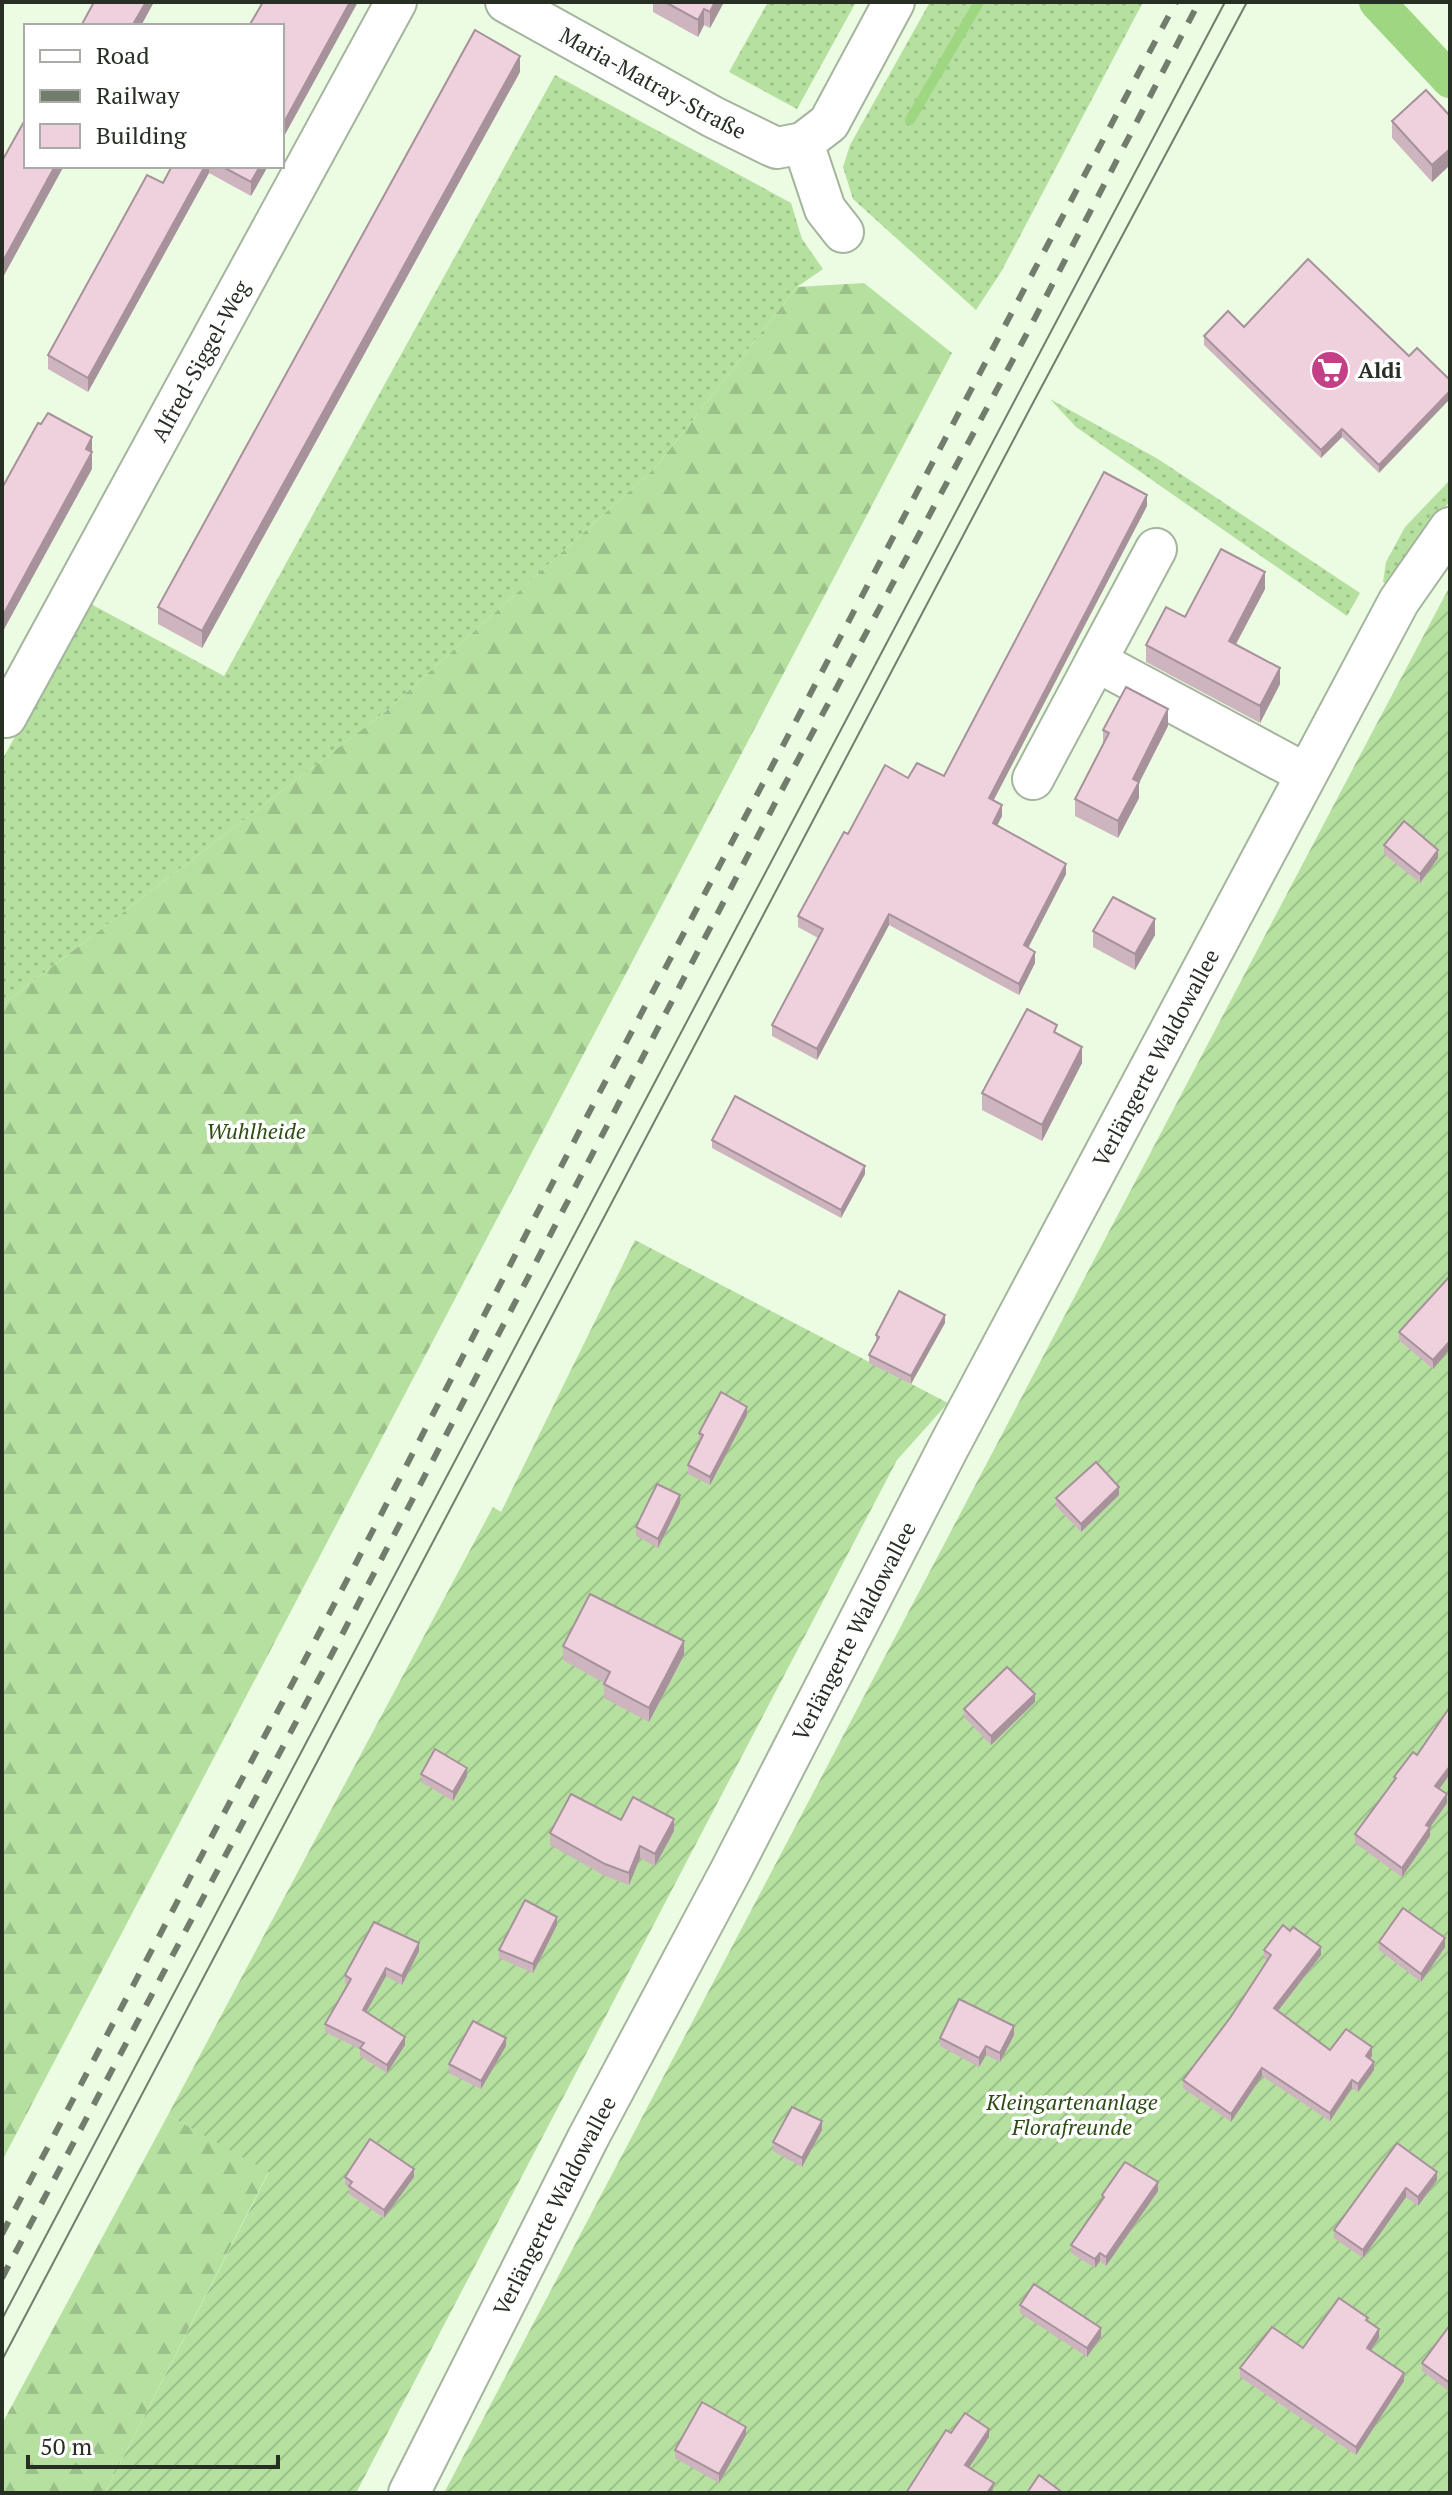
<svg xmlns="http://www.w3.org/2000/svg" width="1452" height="2495" viewBox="0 0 1452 2495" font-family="'PT Serif',serif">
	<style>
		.grass { fill: url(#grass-dots) }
		.forest { fill: url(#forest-firs) }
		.garden { fill: url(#garden-furrows) }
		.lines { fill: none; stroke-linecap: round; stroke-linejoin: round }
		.stream { stroke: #9fd682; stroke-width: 10 }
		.canal { stroke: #9fd682; stroke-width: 36 }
		.minor-casing { stroke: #a4b49d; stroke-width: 44 }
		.minor { stroke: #fff; stroke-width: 40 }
		.tram { stroke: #727d6d; stroke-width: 2 }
		.rail { stroke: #727d6d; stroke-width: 6; stroke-dasharray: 14 14; stroke-linecap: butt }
		.wall { fill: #ceb4be }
		.shaded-wall { fill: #a7929b }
		.building { fill: #efd1dd; stroke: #a7929b; stroke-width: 2 }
		.labels { text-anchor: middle; stroke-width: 7; stroke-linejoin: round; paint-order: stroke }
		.street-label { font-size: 22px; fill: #272e24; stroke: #fff }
		.poi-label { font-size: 22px; font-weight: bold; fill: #272e24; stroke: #fff; text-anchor: start }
		.park-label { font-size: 22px; font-style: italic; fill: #2b4d14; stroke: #fff }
	</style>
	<defs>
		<pattern id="grass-dots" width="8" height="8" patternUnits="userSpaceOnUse" patternTransform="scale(2)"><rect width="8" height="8" fill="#b5e09f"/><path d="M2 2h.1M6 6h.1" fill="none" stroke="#9cc089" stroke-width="1.8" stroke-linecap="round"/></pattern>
		<pattern id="forest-firs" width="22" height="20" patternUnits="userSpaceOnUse" patternTransform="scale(2)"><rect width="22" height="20" fill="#b5e09f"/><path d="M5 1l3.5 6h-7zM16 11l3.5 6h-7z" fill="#9cc089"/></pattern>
		<pattern id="garden-furrows" width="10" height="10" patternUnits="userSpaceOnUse" patternTransform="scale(2)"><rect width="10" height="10" fill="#b5e09f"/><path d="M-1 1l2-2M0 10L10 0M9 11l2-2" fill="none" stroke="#9cc089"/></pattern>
	</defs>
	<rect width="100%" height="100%" fill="#ebfce3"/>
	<g class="grass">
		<path d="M 768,2 L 856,2 L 797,109 L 729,72 Z"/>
		<path d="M 930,2 L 1143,2 L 1001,272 L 976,310 L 853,199 L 843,167 L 850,145 Z"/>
		<path d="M 1365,2 L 1391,2 L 1450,67 L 1450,96 Z"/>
		<path d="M 555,75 L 791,203 L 802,239 L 823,269 L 797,287 L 655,468 L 385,712 L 2,1005 L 2,760 L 89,603 L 224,676 Z"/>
		<path d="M 1050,399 L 1158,459 L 1360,593 L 1347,616 L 1076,427 Z"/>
		<path d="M 1450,480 L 1450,501 L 1426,532 L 1392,587 L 1383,582 L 1386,562 L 1405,527 Z"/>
	</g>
	<g class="forest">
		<path d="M 864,283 L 952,353 L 2,2161 L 2,1005 L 385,712 L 655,468 L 797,287 Z"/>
		<path d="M 168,2115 L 269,2171 L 105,2493 L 2,2493 L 2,2424 Z"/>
	</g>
	<g class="garden">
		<path d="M 1450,586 L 1450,2493 L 444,2493 L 1367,742 Z"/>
		<path d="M 635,1240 L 948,1403 L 897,1460 L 356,2493 L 105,2493 L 269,2172 L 168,2115 L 493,1507 L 501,1512 Z"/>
	</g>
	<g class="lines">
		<path class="stream" d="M 910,120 L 979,2"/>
		<path class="canal" d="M 1377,2 L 1450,80"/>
		<g class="minor-casing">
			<g id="minor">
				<path id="s1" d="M 506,2 L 713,117 L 772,146 L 777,148 L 803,143"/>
				<path d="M 843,232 L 825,209 L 803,143 L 829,123 L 894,2"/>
				<path d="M 1156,549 L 1096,661 L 1306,774"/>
				<path id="s2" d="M 2,715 L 6,717 L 396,2"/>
				<path d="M 1033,779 L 1096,661"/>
				<path id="s3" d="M 409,2493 L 588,2138 L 731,1870 L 947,1450 L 1399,601 L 1450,528"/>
			</g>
		</g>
		<use href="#minor" class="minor"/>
		<g class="tram">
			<path d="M 2,2319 L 1225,2"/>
			<path d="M 2,2360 L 1034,401 L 1247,2"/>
		</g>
		<g class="rail">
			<path d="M 2,2234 L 357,1561 L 594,1103 L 1176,2"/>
			<path d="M 2,2278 L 333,1652 L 785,784 L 1024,339 L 1199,2"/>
		</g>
	</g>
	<g class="wall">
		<path d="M 653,2 L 724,2 L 710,28 L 704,25 L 698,37 L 653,12 Z"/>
		<path d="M 520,72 L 202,648 L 158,624 L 158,607 Z"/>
		<path d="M 1450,116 L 1450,165 L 1432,182 L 1392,138 L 1392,121 Z"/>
		<path d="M 172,166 L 268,166 L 251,196 L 209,173 L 88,392 L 48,369 L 48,355 L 163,183 Z"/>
		<path d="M 1244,327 L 1409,356 L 1379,473 L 1342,437 L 1321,458 L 1204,345 L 1204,336 Z"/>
		<path d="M 1147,506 L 993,801 L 1002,816 L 997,825 L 1066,874 L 1028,948 L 1035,963 L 1019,995 L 889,925 L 817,1060 L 772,1036 L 772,1025 L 818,938 L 798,927 L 798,916 L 848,834 L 908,778 L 944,776 Z"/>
		<path d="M 1265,589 L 1236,644 L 1280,684 L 1260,723 L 1146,662 L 1146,645 L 1185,617 Z"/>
		<path d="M 1168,726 L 1139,783 L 1139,798 L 1118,838 L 1075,816 L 1075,799 L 1103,744 L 1103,730 Z"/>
		<path d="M 1384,845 L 1438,858 L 1420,883 L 1384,854 Z"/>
		<path d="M 1093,931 L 1155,935 L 1135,970 L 1093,947 Z"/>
		<path d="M 1057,1034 L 1082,1063 L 1042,1141 L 982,1110 L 982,1093 Z"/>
		<path d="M 712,1140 L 865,1174 L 841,1218 L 712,1148 Z"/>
		<path d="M 1450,1276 L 1450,1349 L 1433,1369 L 1399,1340 L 1399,1332 Z"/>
		<path d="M 945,1323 L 911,1384 L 869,1363 L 869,1355 L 876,1342 L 876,1335 Z"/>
		<path d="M 747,1415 L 710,1485 L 688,1474 L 688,1465 L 699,1441 L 699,1433 Z"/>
		<path d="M 1119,1495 L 1081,1532 L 1056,1506 L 1056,1498 Z"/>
		<path d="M 680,1503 L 658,1548 L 636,1536 L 636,1527 Z"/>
		<path d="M 563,1646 L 684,1655 L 649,1722 L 604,1698 L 604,1683 L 563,1660 Z"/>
		<path d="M 1035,1702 L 991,1745 L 964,1717 L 964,1709 Z"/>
		<path d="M 1450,1707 L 1450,1774 L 1439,1789 L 1447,1803 L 1430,1827 L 1430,1836 L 1402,1877 L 1355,1843 L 1355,1834 L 1394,1780 L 1394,1777 L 1417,1755 Z"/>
		<path d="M 421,1774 L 467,1776 L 453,1801 L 421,1782 Z"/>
		<path d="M 621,1820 L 674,1831 L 655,1866 L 640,1858 L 629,1885 L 605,1876 L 550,1845 L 550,1833 Z"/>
		<path d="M 557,1925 L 533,1973 L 499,1958 L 499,1950 Z"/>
		<path d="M 1379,1942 L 1445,1947 L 1421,1982 L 1379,1950 Z"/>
		<path d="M 1264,1950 L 1321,1955 L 1278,2011 L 1330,2050 L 1372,2056 L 1370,2059 L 1374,2070 L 1358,2092 L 1352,2088 L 1330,2121 L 1262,2076 L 1231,2122 L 1183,2088 L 1183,2080 L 1230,2018 L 1267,1961 L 1264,1958 Z"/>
		<path d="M 419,1951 L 402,1985 L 386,1976 L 366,2012 L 405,2045 L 387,2073 L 360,2056 L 360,2049 L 325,2032 L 325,2024 L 347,1985 L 345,1983 L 345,1975 Z"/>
		<path d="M 1014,2035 L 1000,2062 L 986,2055 L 979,2067 L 940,2046 L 940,2038 Z"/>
		<path d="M 506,2046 L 481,2089 L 449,2073 L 449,2064 Z"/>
		<path d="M 822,2130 L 802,2167 L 773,2151 L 773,2142 Z"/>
		<path d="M 1397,2143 L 1437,2180 L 1418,2206 L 1406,2197 L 1363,2258 L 1334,2238 L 1334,2230 Z"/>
		<path d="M 345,2177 L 414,2177 L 384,2218 L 349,2194 L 349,2188 L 345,2185 Z"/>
		<path d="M 1158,2191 L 1106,2266 L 1100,2261 L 1095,2268 L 1071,2253 L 1071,2245 L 1102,2200 L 1102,2195 Z"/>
		<path d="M 1020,2305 L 1101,2337 L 1087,2357 L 1020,2313 Z"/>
		<path d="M 1368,2321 L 1379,2338 L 1371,2350 L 1404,2381 L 1356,2455 L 1240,2377 L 1240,2368 L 1303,2348 Z"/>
		<path d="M 1450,2325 L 1450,2392 L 1422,2371 L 1422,2363 Z"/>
		<path d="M 746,2435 L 719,2483 L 675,2458 L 675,2450 Z"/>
	</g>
	<g class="shaded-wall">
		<path d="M 146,2 L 154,2 L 141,26 L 132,26 Z"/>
		<path d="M 350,2 L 358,2 L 282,140 L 282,126 Z"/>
		<path d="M 715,2 L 724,2 L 710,28 L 710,12 Z"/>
		<path d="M 704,9 L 704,25 L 698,37 L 698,20 Z"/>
		<path d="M 520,56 L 520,72 L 202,648 L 202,631 Z"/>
		<path d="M 1450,149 L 1450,165 L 1432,182 L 1432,165 Z"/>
		<path d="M 55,166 L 64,166 L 2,279 L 2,263 Z"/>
		<path d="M 205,166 L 209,166 L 209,173 L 88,392 L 88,378 Z"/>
		<path d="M 260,166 L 268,166 L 251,196 L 251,182 Z"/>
		<path d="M 1450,391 L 1450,399 L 1379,473 L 1379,465 Z"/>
		<path d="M 1342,429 L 1342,437 L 1321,458 L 1321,450 Z"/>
		<path d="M 92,437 L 92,469 L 2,633 L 2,617 Z"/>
		<path d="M 1147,495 L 1147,506 L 989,809 L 989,798 Z"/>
		<path d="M 1265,572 L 1265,589 L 1229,657 L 1229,641 Z"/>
		<path d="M 1280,668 L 1280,684 L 1260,723 L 1260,706 Z"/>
		<path d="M 1168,709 L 1168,726 L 1139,783 L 1139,798 L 1118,838 L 1118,821 L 1133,779 Z"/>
		<path d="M 1002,805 L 1002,816 L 993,834 L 993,823 Z"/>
		<path d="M 1438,850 L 1438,858 L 1420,883 L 1420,874 Z"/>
		<path d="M 1066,864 L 1066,874 L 1024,956 L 1024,945 Z"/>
		<path d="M 889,914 L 889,925 L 817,1060 L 817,1049 Z"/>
		<path d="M 1155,919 L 1155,935 L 1135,970 L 1135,954 Z"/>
		<path d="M 1035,952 L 1035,963 L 1019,995 L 1019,984 Z"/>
		<path d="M 1082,1047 L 1082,1063 L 1042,1141 L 1042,1125 Z"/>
		<path d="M 865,1166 L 865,1174 L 841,1218 L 841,1210 Z"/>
		<path d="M 945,1315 L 945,1323 L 911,1384 L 911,1376 Z"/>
		<path d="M 1450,1341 L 1450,1349 L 1433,1369 L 1433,1360 Z"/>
		<path d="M 747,1407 L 747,1415 L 710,1485 L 710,1477 Z"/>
		<path d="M 1119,1487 L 1119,1495 L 1081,1532 L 1081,1524 Z"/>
		<path d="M 680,1495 L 680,1503 L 658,1548 L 658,1539 Z"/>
		<path d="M 684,1641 L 684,1655 L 649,1722 L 649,1708 Z"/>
		<path d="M 1035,1694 L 1035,1702 L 991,1745 L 991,1736 Z"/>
		<path d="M 1450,1759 L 1450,1774 L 1435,1795 L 1435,1786 Z"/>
		<path d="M 467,1768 L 467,1776 L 453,1801 L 453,1792 Z"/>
		<path d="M 1447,1794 L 1447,1803 L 1426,1833 L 1426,1825 Z"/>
		<path d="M 674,1819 L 674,1831 L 655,1866 L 655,1854 Z"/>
		<path d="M 1430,1827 L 1430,1836 L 1402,1877 L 1402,1868 Z"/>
		<path d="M 640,1846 L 640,1858 L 629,1885 L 629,1873 Z"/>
		<path d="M 557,1917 L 557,1925 L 533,1973 L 533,1964 Z"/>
		<path d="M 1445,1938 L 1445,1947 L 1421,1982 L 1421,1974 Z"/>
		<path d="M 419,1943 L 419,1951 L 402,1985 L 402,1976 Z"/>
		<path d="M 1321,1947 L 1321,1955 L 1274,2016 L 1274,2008 Z"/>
		<path d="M 386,1968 L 386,1976 L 363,2018 L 363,2010 Z"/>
		<path d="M 1014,2026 L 1014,2035 L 1000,2062 L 1000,2053 Z"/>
		<path d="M 405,2037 L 405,2045 L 387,2073 L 387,2065 Z"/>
		<path d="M 506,2038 L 506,2046 L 481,2089 L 481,2081 Z"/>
		<path d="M 986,2046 L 986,2055 L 979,2067 L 979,2058 Z"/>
		<path d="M 1372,2047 L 1372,2056 L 1366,2065 L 1366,2056 Z"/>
		<path d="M 1374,2062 L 1374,2070 L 1358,2092 L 1358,2084 Z"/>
		<path d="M 1262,2068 L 1262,2076 L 1231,2122 L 1231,2114 Z"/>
		<path d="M 1352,2080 L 1352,2088 L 1330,2121 L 1330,2113 Z"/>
		<path d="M 822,2121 L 822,2130 L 802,2167 L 802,2158 Z"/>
		<path d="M 414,2169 L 414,2177 L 384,2218 L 384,2210 Z"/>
		<path d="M 1437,2172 L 1437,2180 L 1418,2206 L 1418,2197 Z"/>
		<path d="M 1158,2182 L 1158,2191 L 1106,2266 L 1106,2257 Z"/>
		<path d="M 1406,2188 L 1406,2197 L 1363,2258 L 1363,2250 Z"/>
		<path d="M 1100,2253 L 1100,2261 L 1095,2268 L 1095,2259 Z"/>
		<path d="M 1101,2328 L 1101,2337 L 1087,2357 L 1087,2348 Z"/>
		<path d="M 1379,2329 L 1379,2338 L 1367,2356 L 1367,2348 Z"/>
		<path d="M 1404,2373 L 1404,2381 L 1356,2455 L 1356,2447 Z"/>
		<path d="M 746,2427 L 746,2435 L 719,2483 L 719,2474 Z"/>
		<path d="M 989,2429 L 989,2437 L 965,2474 L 965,2465 Z"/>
		<path d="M 994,2483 L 992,2493 L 987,2493 Z"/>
	</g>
	<g class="building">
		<path d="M 94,2 L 146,2 L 132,26 L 81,26 Z"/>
		<path d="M 263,2 L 350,2 L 282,126 L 282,26 L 249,26 Z"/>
		<path d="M 665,2 L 715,2 L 710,12 L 704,9 L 698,20 Z"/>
		<path d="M 475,30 L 520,56 L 202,631 L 158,607 Z"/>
		<path d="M 1426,90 L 1450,116 L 1450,149 L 1432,165 L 1392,121 Z"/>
		<path d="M 26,118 L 26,166 L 55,166 L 2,263 L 2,161 Z"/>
		<path d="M 172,166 L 205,166 L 88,378 L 48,355 L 147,175 L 163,183 Z"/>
		<path d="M 221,166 L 260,166 L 251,182 Z"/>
		<path d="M 1308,259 L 1409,356 L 1417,348 L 1450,380 L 1450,391 L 1379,465 L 1342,429 L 1321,450 L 1204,336 L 1228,311 L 1244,327 Z"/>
		<path d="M 48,413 L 92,437 L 86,449 L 92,452 L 2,617 L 2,488 L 38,423 L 41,424 Z"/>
		<path d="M 1104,472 L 1147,495 L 989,798 L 1002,805 L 993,823 L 1066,864 L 1024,945 L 1035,952 L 1019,984 L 889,914 L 817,1049 L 772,1025 L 823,929 L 798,916 L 844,832 L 848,834 L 885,765 L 908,778 L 917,763 L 944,776 Z"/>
		<path d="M 1221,549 L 1265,572 L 1229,641 L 1280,668 L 1260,706 L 1146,645 L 1166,607 L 1185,617 Z"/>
		<path d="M 1126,687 L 1168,709 L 1133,779 L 1139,782 L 1118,821 L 1075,799 L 1109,733 L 1103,730 Z"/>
		<path d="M 1404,821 L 1438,850 L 1420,874 L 1384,845 Z"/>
		<path d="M 1113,897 L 1155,919 L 1135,954 L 1093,931 Z"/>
		<path d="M 1027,1009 L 1057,1025 L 1054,1032 L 1082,1047 L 1042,1125 L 982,1093 Z"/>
		<path d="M 735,1096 L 865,1166 L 841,1210 L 712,1140 Z"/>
		<path d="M 1450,1276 L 1450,1341 L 1433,1360 L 1399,1332 Z"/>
		<path d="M 899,1291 L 945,1315 L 911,1376 L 869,1355 L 879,1337 L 876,1335 Z"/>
		<path d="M 721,1392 L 747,1407 L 710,1477 L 688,1465 L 703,1435 L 699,1433 Z"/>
		<path d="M 1096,1462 L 1119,1487 L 1081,1524 L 1056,1498 Z"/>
		<path d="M 657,1484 L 680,1495 L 658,1539 L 636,1527 Z"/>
		<path d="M 590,1594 L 684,1641 L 649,1708 L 604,1684 L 610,1672 L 563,1646 Z"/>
		<path d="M 1007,1667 L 1035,1694 L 991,1736 L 964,1709 Z"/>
		<path d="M 1450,1707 L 1450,1766 L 1435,1786 L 1447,1794 L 1426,1825 L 1430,1827 L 1402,1868 L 1355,1834 L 1396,1778 L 1394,1777 L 1413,1752 L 1417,1755 Z"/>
		<path d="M 435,1749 L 467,1768 L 453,1792 L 421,1774 Z"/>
		<path d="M 571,1794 L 621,1820 L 633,1797 L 674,1819 L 655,1854 L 640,1846 L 629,1873 L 605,1864 L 550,1833 Z"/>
		<path d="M 525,1900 L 557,1917 L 533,1964 L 499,1950 Z"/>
		<path d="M 1403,1908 L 1445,1938 L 1421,1974 L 1379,1942 Z"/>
		<path d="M 374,1922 L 419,1943 L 402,1976 L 386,1968 L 363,2010 L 405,2037 L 387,2065 L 360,2048 L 364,2043 L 325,2024 L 351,1979 L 345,1975 Z"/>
		<path d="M 1283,1925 L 1290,1931 L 1293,1927 L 1321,1947 L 1274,2008 L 1330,2050 L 1346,2029 L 1372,2047 L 1366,2056 L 1374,2062 L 1358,2084 L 1352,2080 L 1330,2113 L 1262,2068 L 1231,2114 L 1183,2080 L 1230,2018 L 1271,1955 L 1264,1950 Z"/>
		<path d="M 959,1999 L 1014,2026 L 1000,2053 L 986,2046 L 979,2058 L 940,2038 Z"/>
		<path d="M 473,2021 L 506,2038 L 481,2081 L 449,2064 Z"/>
		<path d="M 792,2107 L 822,2121 L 802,2158 L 773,2142 Z"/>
		<path d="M 370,2139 L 414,2169 L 384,2210 L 349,2186 L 352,2182 L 345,2177 Z"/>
		<path d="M 1397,2143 L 1437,2172 L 1418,2197 L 1406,2188 L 1363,2250 L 1334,2230 Z"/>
		<path d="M 1125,2162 L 1158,2182 L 1106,2257 L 1100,2253 L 1095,2259 L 1071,2245 L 1104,2197 L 1102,2195 Z"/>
		<path d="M 1034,2284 L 1101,2328 L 1087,2348 L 1020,2305 Z"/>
		<path d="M 1339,2298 L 1368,2318 L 1366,2320 L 1379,2329 L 1367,2348 L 1404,2373 L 1356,2447 L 1240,2368 L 1272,2327 L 1303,2348 Z"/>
		<path d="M 1450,2325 L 1450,2383 L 1422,2363 Z"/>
		<path d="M 702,2402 L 746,2427 L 719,2474 L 675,2450 Z"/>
		<path d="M 965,2413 L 989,2429 L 965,2465 L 994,2483 L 987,2493 L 906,2493 L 946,2430 L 951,2433 Z"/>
		<path d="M 1039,2475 L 1063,2493 L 1027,2493 Z"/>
	</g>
	<defs>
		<g id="supermarket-disc" transform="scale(2)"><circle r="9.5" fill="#c34086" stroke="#fff"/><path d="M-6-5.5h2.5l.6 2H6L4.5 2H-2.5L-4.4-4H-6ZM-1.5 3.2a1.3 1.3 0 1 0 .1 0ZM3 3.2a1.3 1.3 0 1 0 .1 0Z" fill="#fff"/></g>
	</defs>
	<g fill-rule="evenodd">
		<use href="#supermarket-disc" x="1330" y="370"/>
	</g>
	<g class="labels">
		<g class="street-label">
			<text dy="8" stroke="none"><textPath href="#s1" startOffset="168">Maria-Matray-Straße</textPath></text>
			<text dy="8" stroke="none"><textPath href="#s2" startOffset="410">Alfred-Siggel-Weg</textPath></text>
			<text dy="8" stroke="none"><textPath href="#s3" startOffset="1618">Verlängerte Waldowallee</textPath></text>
			<text dy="8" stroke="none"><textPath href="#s3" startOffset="970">Verlängerte Waldowallee</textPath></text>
			<text dy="8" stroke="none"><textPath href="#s3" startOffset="322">Verlängerte Waldowallee</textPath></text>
		</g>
		<g class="poi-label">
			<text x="1358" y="378">Aldi</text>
		</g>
		<g class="park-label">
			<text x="256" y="1139">Wuhlheide</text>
			<text x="1072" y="2110">Kleingartenanlage<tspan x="1072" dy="25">Florafreunde</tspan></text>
		</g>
	</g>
	<rect width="1452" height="2495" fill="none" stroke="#272e24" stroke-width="8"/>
	<rect x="24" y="24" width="260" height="144" fill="#ffffff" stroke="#a9aba7" stroke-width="2"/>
	<rect x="40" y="50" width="40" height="12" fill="#ffffff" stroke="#a9aba7" stroke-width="2"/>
	<text x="96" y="64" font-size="24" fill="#272e24">Road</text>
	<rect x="40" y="90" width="40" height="12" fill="#727d6d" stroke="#a9aba7" stroke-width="2"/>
	<text x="96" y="104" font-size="24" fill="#272e24">Railway</text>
	<rect x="40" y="124" width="40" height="24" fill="#efd1dd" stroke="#a9aba7" stroke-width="2"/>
	<text x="96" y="144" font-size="24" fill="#272e24">Building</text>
	<path d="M28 2455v12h250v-12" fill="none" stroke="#272e24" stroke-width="4"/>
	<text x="40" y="2455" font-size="24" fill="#272e24" stroke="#ffffff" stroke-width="6" paint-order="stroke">50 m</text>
</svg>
